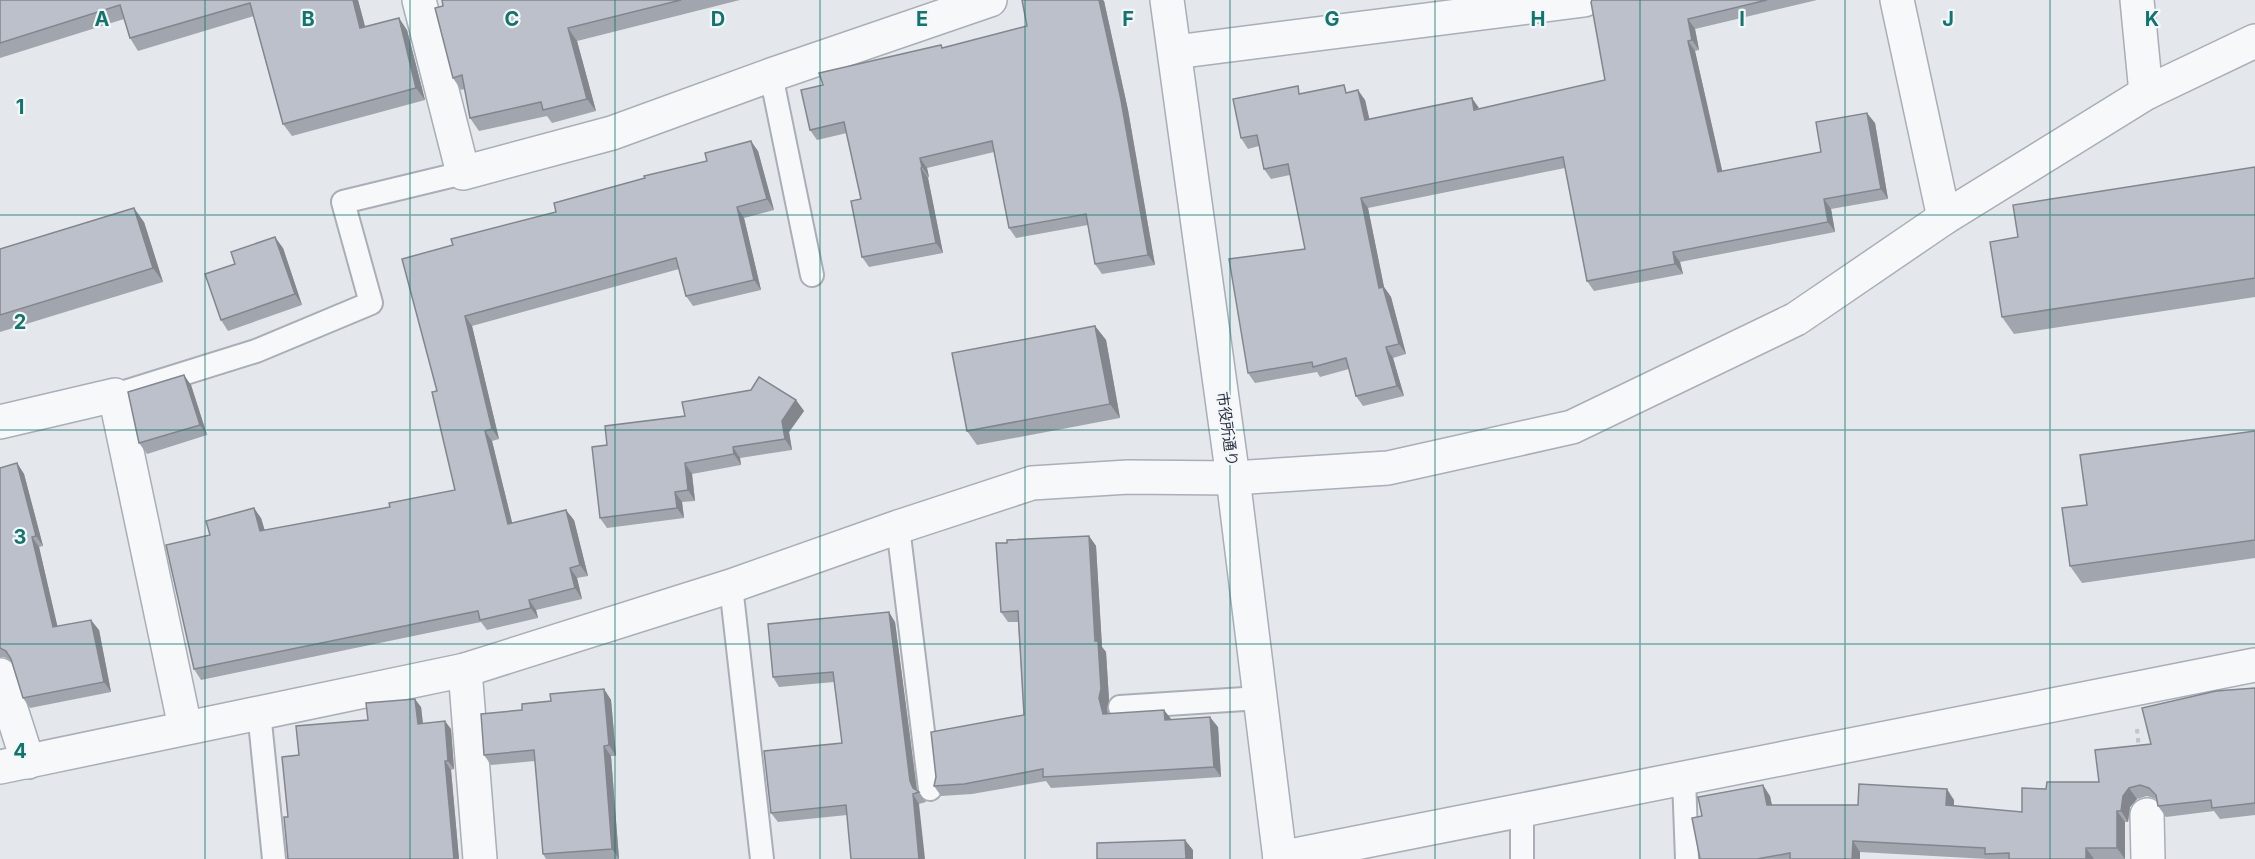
<svg xmlns="http://www.w3.org/2000/svg" width="2255" height="859" viewBox="0 0 2255 859" font-family="Inter,'Noto Sans JP',sans-serif">
	<style>
		.lines { fill: none; stroke-linecap: round; stroke-linejoin: round }
		.service-casing { stroke: #a9aeb7; stroke-width: 26 }
		.minor-casing { stroke: #a9aeb7; stroke-width: 36 }
		.tertiary-casing { stroke: #a9aeb7; stroke-width: 36 }
		.path { stroke: #c2c5cb; stroke-width: 4; stroke-dasharray: 4.5 4.5; stroke-linecap: butt }
		.service { stroke: #f7f8fa; stroke-width: 22 }
		.minor { stroke: #f7f8fa; stroke-width: 33 }
		.tertiary { stroke: #f7f8fa; stroke-width: 33 }
		.wall { fill: #a1a5ae }
		.shaded-wall { fill: #83868d }
		.building { fill: #bbc0ca; stroke: #83868d; stroke-width: 1.5 }
		.grid { fill: none; stroke: #0f766e; stroke-width: 1.5; stroke-opacity: 0.55 }
		.labels { text-anchor: middle; stroke-width: 4.5; stroke-linejoin: round; paint-order: stroke }
		.street-label { font-size: 15px; fill: #2b3445; stroke: #f4f6f9 }
		.grid-label { font-size: 20px; text-anchor: middle; font-weight: bold; fill: #0f766e; stroke: #f4f6f9; stroke-width: 4.5; stroke-linejoin: round; paint-order: stroke }
	</style>
	<rect width="100%" height="100%" fill="#e4e7ec"/>
	<g class="lines">
		<g class="service-casing">
			<g id="service">
				<path d="M 771,75 L 812,275"/>
				<path d="M 115,395 L 256,351 L 371,303 L 343,202 L 463,173"/>
				<path d="M 898,527 L 930,789"/>
				<path d="M 731,586 L 762,859"/>
				<path d="M 1120,707 L 1260,698"/>
				<path d="M 259,712 L 274,859"/>
				<path d="M 1684,779 L 1687,859"/>
				<path d="M 1522,859 L 1522,811"/>
			</g>
		</g>
		<g class="minor-casing">
			<g id="minor">
				<path d="M 419,0 L 463,173 L 612,133 L 771,75 L 990,0"/>
				<path d="M 1897,0 L 1944,218"/>
				<path d="M 2137,0 L 2146,93"/>
				<path d="M 1175,52 L 1584,0"/>
				<path d="M 0,422 L 115,395 L 185,727"/>
				<path d="M 465,670 L 480,859"/>
				<path d="M 0,675 L 28,762"/>
				<path d="M 0,767 L 465,670 L 731,586 L 898,527 L 1032,483 L 1128,477 L 1233,478"/>
				<path d="M 2147,815 L 2148,859"/>
				<path d="M 1280,858 L 2255,665"/>
			</g>
		</g>
		<g class="tertiary-casing">
			<g id="tertiary">
				<path d="M 1167,0 L 1233,478 L 1280,859"/>
				<path d="M 1233,478 L 1388,468 L 1572,427 L 1796,319 L 1944,218 L 2146,93 L 2255,41"/>
			</g>
		</g>
		<path class="path" d="M 2137,729 L 2139,749"/>
		<use href="#service" class="service"/>
		<use href="#minor" class="minor"/>
		<use href="#tertiary" class="tertiary"/>
	</g>
	<g class="wall">
		<path d="M 0,0 L 358,0 L 365,27 L 407,30 L 425,100 L 292,136 L 283,124 L 254,16 L 138,51 L 130,38 L 124,19 L 0,58 Z"/>
		<path d="M 442,0 L 740,0 L 577,41 L 596,111 L 552,123 L 547,116 L 479,131 L 470,118 L 465,89 L 461,90 L 453,78 Z"/>
		<path d="M 1592,0 L 1817,0 L 1695,29 L 1699,50 L 1695,51 L 1722,171 L 1821,152 L 1875,123 L 1888,199 L 1831,209 L 1835,232 L 1680,262 L 1683,274 L 1594,291 L 1587,281 L 1565,168 L 1368,208 L 1384,287 L 1391,297 L 1406,354 L 1393,358 L 1404,396 L 1363,406 L 1356,396 L 1349,369 L 1320,377 L 1317,372 L 1255,383 L 1248,373 L 1305,249 L 1290,175 L 1271,179 L 1264,169 L 1259,146 L 1248,149 L 1241,138 L 1303,93 L 1349,92 L 1365,100 L 1369,119 L 1479,109 L 1605,80 Z"/>
		<path d="M 1104,1 L 1128,110 L 1155,265 L 1102,274 L 1095,264 L 1088,225 L 1016,238 L 1009,228 L 994,152 L 927,168 L 929,177 L 928,178 L 943,253 L 869,267 L 862,257 L 861,199 L 847,133 L 817,140 L 810,130 L 823,85 L 943,48 L 1027,26 Z"/>
		<path d="M 758,151 L 774,210 L 744,218 L 761,290 L 693,306 L 686,296 L 679,269 L 472,326 L 499,439 L 492,441 L 512,523 L 574,520 L 588,576 L 577,578 L 582,599 L 536,610 L 538,618 L 487,630 L 481,622 L 201,680 L 194,669 L 210,535 L 261,518 L 265,531 L 390,507 L 455,490 L 437,391 L 453,245 L 556,212 Z"/>
		<path d="M 2255,167 L 2255,297 L 2014,334 L 2002,317 L 2018,237 Z"/>
		<path d="M 144,222 L 163,282 L 0,332 L 0,249 Z"/>
		<path d="M 283,248 L 302,305 L 228,331 L 221,320 Z"/>
		<path d="M 1095,326 L 1106,340 L 1120,418 L 977,445 L 967,431 Z"/>
		<path d="M 191,385 L 207,435 L 147,454 L 139,443 Z"/>
		<path d="M 796,400 L 804,411 L 789,432 L 792,450 L 740,458 L 741,465 L 692,474 L 695,501 L 682,502 L 684,518 L 607,528 L 600,518 L 607,445 L 685,416 Z"/>
		<path d="M 2255,431 L 2255,558 L 2082,583 L 2070,566 L 2087,505 Z"/>
		<path d="M 17,463 L 24,474 L 43,546 L 39,547 L 57,626 L 99,630 L 111,692 L 30,708 L 23,698 L 11,661 L 4,657 L 0,657 L 0,468 Z"/>
		<path d="M 1089,536 L 1096,546 L 1102,647 L 1106,652 L 1109,700 L 1107,708 L 1108,714 L 1164,710 L 1171,720 L 1218,727 L 1221,777 L 1051,788 L 1046,781 L 972,794 L 941,796 L 934,786 L 1024,715 L 1018,622 L 1008,622 L 1001,612 Z"/>
		<path d="M 895,622 L 917,790 L 919,792 L 926,802 L 919,804 L 847,815 L 778,822 L 771,813 L 842,743 L 834,682 L 779,687 L 773,677 Z"/>
		<path d="M 2255,688 L 2255,815 L 2220,819 L 2214,811 L 2166,817 L 2158,806 L 2156,799 L 2147,796 L 2137,799 L 2130,807 L 2128,822 L 2125,822 L 2125,859 L 1988,859 L 1860,852 L 1860,859 L 1700,859 L 1702,816 L 1770,796 L 1772,805 L 1858,805 L 1954,800 L 1954,806 L 2022,812 L 2046,789 L 2099,782 L 2151,744 Z"/>
		<path d="M 604,689 L 611,700 L 616,756 L 611,756 L 619,859 L 546,859 L 543,854 L 535,761 L 491,765 L 484,755 L 522,710 L 551,701 Z"/>
		<path d="M 421,707 L 423,724 L 451,729 L 454,769 L 451,770 L 459,859 L 288,859 L 288,817 L 299,755 L 368,720 Z"/>
	</g>
	<g class="shaded-wall">
		<path d="M 353,0 L 358,0 L 369,41 L 360,28 Z"/>
		<path d="M 1099,0 L 1103,0 L 1104,1 L 1128,110 L 1155,265 L 1148,255 Z"/>
		<path d="M 399,18 L 407,30 L 425,100 L 416,88 Z"/>
		<path d="M 1688,19 L 1695,29 L 1699,50 L 1692,40 Z"/>
		<path d="M 568,28 L 577,41 L 596,111 L 587,99 Z"/>
		<path d="M 1688,41 L 1695,51 L 1725,183 L 1718,172 Z"/>
		<path d="M 1358,90 L 1365,100 L 1372,130 L 1365,120 Z"/>
		<path d="M 1472,98 L 1479,108 L 1474,110 Z"/>
		<path d="M 1867,113 L 1875,123 L 1888,199 L 1881,189 Z"/>
		<path d="M 751,141 L 758,151 L 774,210 L 767,199 Z"/>
		<path d="M 920,158 L 927,168 L 929,177 L 922,167 Z"/>
		<path d="M 921,168 L 928,178 L 943,253 L 936,243 Z"/>
		<path d="M 1361,198 L 1368,208 L 1384,287 L 1391,297 L 1406,354 L 1399,344 L 1379,288 Z"/>
		<path d="M 1824,199 L 1831,209 L 1835,232 L 1828,222 Z"/>
		<path d="M 737,207 L 744,218 L 761,290 L 754,280 Z"/>
		<path d="M 134,208 L 144,222 L 163,282 L 153,268 Z"/>
		<path d="M 275,237 L 283,248 L 302,305 L 295,294 Z"/>
		<path d="M 1673,252 L 1680,262 L 1683,274 L 1675,264 Z"/>
		<path d="M 465,316 L 472,326 L 499,439 L 492,429 Z"/>
		<path d="M 1095,326 L 1106,340 L 1120,418 L 1110,404 Z"/>
		<path d="M 1386,347 L 1393,358 L 1404,396 L 1397,386 Z"/>
		<path d="M 184,375 L 191,385 L 207,435 L 200,425 Z"/>
		<path d="M 796,400 L 804,411 L 789,432 L 792,450 L 785,439 L 782,421 Z"/>
		<path d="M 485,431 L 492,441 L 515,534 L 508,524 Z"/>
		<path d="M 733,447 L 740,458 L 741,465 L 734,454 Z"/>
		<path d="M 17,463 L 24,474 L 43,546 L 36,536 Z"/>
		<path d="M 685,463 L 692,474 L 695,501 L 688,490 Z"/>
		<path d="M 675,492 L 682,502 L 684,518 L 677,508 Z"/>
		<path d="M 254,508 L 261,518 L 268,542 L 260,531 Z"/>
		<path d="M 566,510 L 574,520 L 588,576 L 580,565 Z"/>
		<path d="M 1089,536 L 1096,546 L 1102,647 L 1106,652 L 1109,700 L 1107,708 L 1110,725 L 1103,714 L 1099,698 Z"/>
		<path d="M 32,537 L 39,547 L 60,637 L 53,627 Z"/>
		<path d="M 570,568 L 577,578 L 582,599 L 575,588 Z"/>
		<path d="M 529,600 L 536,610 L 538,618 L 531,608 Z"/>
		<path d="M 889,612 L 895,622 L 917,791 L 913,788 L 910,781 Z"/>
		<path d="M 91,620 L 99,630 L 111,692 L 104,682 Z"/>
		<path d="M 604,689 L 611,700 L 616,756 L 609,745 Z"/>
		<path d="M 415,699 L 421,707 L 424,733 L 418,724 Z"/>
		<path d="M 1164,710 L 1172,720 L 1165,720 Z"/>
		<path d="M 1210,717 L 1218,727 L 1221,777 L 1214,767 Z"/>
		<path d="M 445,721 L 451,729 L 454,769 L 448,761 Z"/>
		<path d="M 604,746 L 611,756 L 619,859 L 612,849 Z"/>
		<path d="M 445,761 L 451,770 L 459,859 L 454,859 Z"/>
		<path d="M 1763,785 L 1770,796 L 1774,816 L 1767,805 Z"/>
		<path d="M 2129,788 L 2137,799 L 2130,807 L 2128,822 L 2121,811 L 2123,796 Z"/>
		<path d="M 1947,789 L 1954,800 L 1954,816 L 1946,805 Z"/>
		<path d="M 913,794 L 919,804 L 925,859 L 919,859 Z"/>
		<path d="M 2117,811 L 2125,822 L 2125,859 L 2117,848 Z"/>
		<path d="M 1185,840 L 1193,850 L 1193,859 L 1186,859 Z"/>
		<path d="M 1853,841 L 1860,852 L 1860,859 L 1852,859 Z"/>
		<path d="M 2086,848 L 2094,859 L 2086,859 Z"/>
	</g>
	<g class="building">
		<path d="M 0,0 L 353,0 L 360,28 L 399,18 L 416,88 L 283,124 L 250,3 L 130,38 L 120,5 L 0,43 Z"/>
		<path d="M 442,0 L 681,0 L 568,28 L 587,99 L 543,110 L 541,102 L 470,118 L 462,75 L 453,78 L 435,8 L 443,6 Z"/>
		<path d="M 1022,0 L 1099,0 L 1121,100 L 1148,255 L 1095,264 L 1086,214 L 1009,228 L 992,141 L 920,158 L 922,167 L 921,168 L 936,243 L 862,257 L 851,201 L 861,199 L 844,122 L 810,130 L 801,90 L 823,85 L 819,73 L 941,45 L 942,48 L 1027,26 Z"/>
		<path d="M 1592,0 L 1767,0 L 1688,19 L 1692,40 L 1688,41 L 1718,172 L 1821,152 L 1816,122 L 1867,113 L 1881,189 L 1824,199 L 1828,222 L 1673,252 L 1675,264 L 1587,281 L 1563,157 L 1361,198 L 1379,288 L 1383,287 L 1399,344 L 1386,347 L 1397,386 L 1356,396 L 1346,358 L 1313,367 L 1312,362 L 1248,373 L 1229,259 L 1305,249 L 1288,164 L 1264,169 L 1257,135 L 1241,138 L 1233,99 L 1298,86 L 1299,94 L 1344,85 L 1346,93 L 1358,90 L 1365,120 L 1472,98 L 1474,110 L 1605,80 L 1591,2 Z"/>
		<path d="M 751,141 L 767,199 L 737,207 L 754,280 L 686,296 L 676,258 L 465,316 L 492,429 L 485,431 L 508,524 L 566,510 L 580,565 L 570,568 L 575,588 L 529,600 L 531,608 L 480,620 L 478,611 L 194,669 L 166,545 L 210,535 L 206,521 L 254,508 L 260,531 L 390,507 L 389,503 L 455,490 L 432,392 L 437,391 L 402,259 L 453,245 L 451,239 L 556,212 L 554,203 L 645,178 L 644,176 L 707,161 L 705,153 Z"/>
		<path d="M 2255,167 L 2255,278 L 2002,317 L 1990,242 L 2018,237 L 2013,205 Z"/>
		<path d="M 134,208 L 153,268 L 0,315 L 0,249 Z"/>
		<path d="M 275,237 L 295,294 L 221,320 L 205,274 L 235,264 L 231,252 Z"/>
		<path d="M 1095,326 L 1110,404 L 967,431 L 952,353 Z"/>
		<path d="M 184,375 L 200,425 L 139,443 L 128,392 Z"/>
		<path d="M 759,377 L 796,400 L 782,421 L 785,439 L 733,447 L 734,454 L 685,463 L 688,490 L 675,492 L 677,508 L 600,518 L 592,447 L 607,445 L 605,426 L 685,416 L 682,402 L 751,390 Z"/>
		<path d="M 2255,431 L 2255,540 L 2070,566 L 2062,508 L 2087,505 L 2080,455 Z"/>
		<path d="M 17,463 L 36,536 L 32,537 L 53,627 L 91,620 L 104,682 L 23,698 L 11,659 L 6,651 L 0,648 L 0,468 Z"/>
		<path d="M 1089,536 L 1095,641 L 1098,641 L 1101,689 L 1099,698 L 1103,714 L 1164,710 L 1165,720 L 1210,717 L 1214,767 L 1043,777 L 1043,769 L 964,784 L 934,786 L 936,777 L 931,732 L 1024,715 L 1018,611 L 1001,612 L 996,543 L 1007,543 L 1007,540 Z"/>
		<path d="M 889,612 L 910,781 L 913,788 L 919,792 L 913,794 L 919,859 L 851,859 L 846,805 L 771,813 L 764,751 L 842,743 L 833,672 L 773,677 L 768,624 Z"/>
		<path d="M 2255,688 L 2255,803 L 2212,808 L 2211,800 L 2158,806 L 2156,795 L 2149,788 L 2140,785 L 2129,788 L 2123,796 L 2121,811 L 2117,811 L 2117,848 L 2086,848 L 2086,859 L 2009,859 L 2009,853 L 1985,854 L 1985,848 L 1853,841 L 1852,859 L 1790,859 L 1790,853 L 1757,859 L 1700,859 L 1692,818 L 1702,816 L 1698,797 L 1763,785 L 1767,805 L 1858,805 L 1859,784 L 1947,789 L 1946,805 L 2022,812 L 2022,788 L 2046,789 L 2047,782 L 2099,782 L 2095,750 L 2151,744 L 2142,708 L 2216,691 Z"/>
		<path d="M 604,689 L 609,745 L 604,746 L 612,849 L 543,854 L 534,750 L 484,755 L 481,714 L 522,710 L 522,704 L 551,701 L 550,694 Z"/>
		<path d="M 415,699 L 418,724 L 445,721 L 448,761 L 445,761 L 454,859 L 288,859 L 284,817 L 288,817 L 282,757 L 299,755 L 296,726 L 368,720 L 366,703 Z"/>
		<path d="M 1185,840 L 1186,859 L 1097,859 L 1097,843 Z"/>
	</g>
	<path class="grid" d="M 205,0 L 205,859M 410,0 L 410,859M 615,0 L 615,859M 820,0 L 820,859M 1025,0 L 1025,859M 1230,0 L 1230,859M 1435,0 L 1435,859M 1640,0 L 1640,859M 1845,0 L 1845,859M 2050,0 L 2050,859M 0,215 L 2255,215M 0,430 L 2255,430M 0,644 L 2255,644"/>
	<g class="labels">
		<g class="street-label">
			<text transform="translate(1227 429) rotate(82)" y="5">市役所通り</text>
		</g>
	</g>
	<g class="grid-label">
		<text x="102" y="26">A</text>
		<text x="308" y="26">B</text>
		<text x="512" y="26">C</text>
		<text x="718" y="26">D</text>
		<text x="922" y="26">E</text>
		<text x="1128" y="26">F</text>
		<text x="1332" y="26">G</text>
		<text x="1538" y="26">H</text>
		<text x="1742" y="26">I</text>
		<text x="1948" y="26">J</text>
		<text x="2152" y="26">K</text>
		<text x="20" y="114">1</text>
		<text x="20" y="329">2</text>
		<text x="20" y="544">3</text>
		<text x="20" y="758">4</text>
	</g>
</svg>
